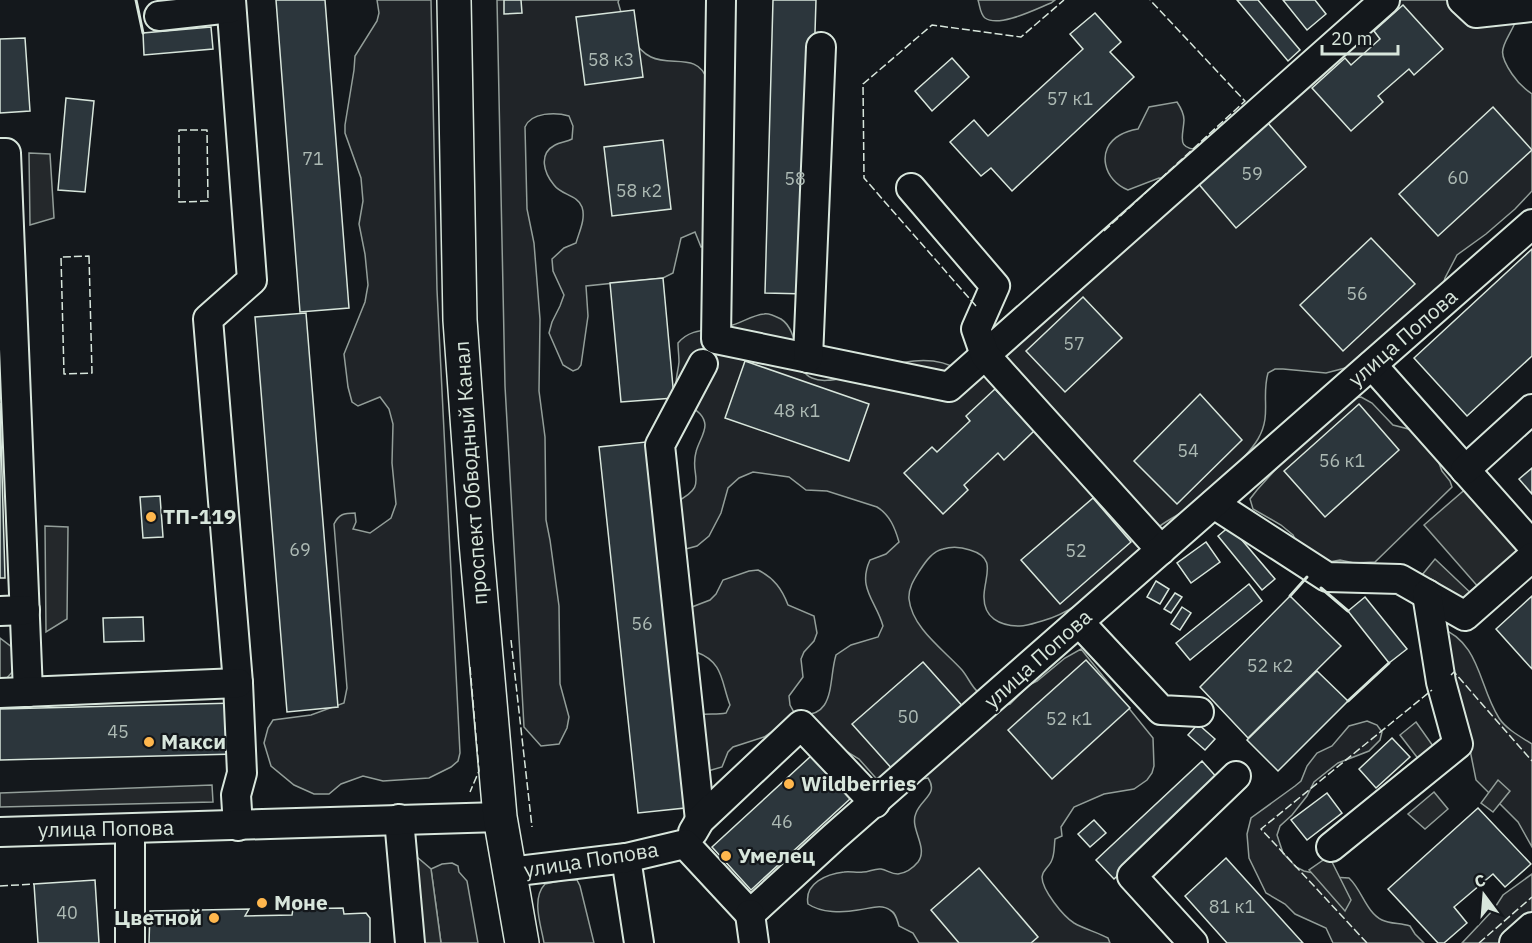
<svg xmlns="http://www.w3.org/2000/svg" width="1532" height="943" viewBox="0 0 1532 943" font-family="'IBM Plex Sans',sans-serif">
	<style>
		.green { fill: #202428; stroke: #939e99; stroke-width: 1.5 }
		.parking { fill: #24282b; stroke: #939e99; stroke-width: 1.5 }
		.building { fill: #2c363c; stroke: #d8e6dc; stroke-width: 1.5 }
		.lines { fill: none; stroke-linecap: round; stroke-linejoin: round }
		.minor-casing { stroke: #d8e6dc; stroke-width: 32 }
		.major-casing { stroke: #d8e6dc; stroke-width: 36 }
		.minor { stroke: #14181c; stroke-width: 28 }
		.major { stroke: #14181c; stroke-width: 33 }
		.fence { stroke: #d8e6dc; stroke-width: 1.5; stroke-dasharray: 8 3; stroke-linecap: butt }
		.wall { stroke: #d8e6dc; stroke-width: 3 }
		.poi-dot { fill: #ffb74d; stroke: #14181c; stroke-width: 2 }
		.labels { text-anchor: middle; stroke-width: 4.5; stroke-linejoin: round; paint-order: stroke }
		.number-label { font-size: 18px; fill: #adbab4 }
		.street-label { font-size: 21px; fill: #d8e6dc; stroke: #14181c }
		.poi-label { font-size: 21px; font-weight: bold; fill: #d8e6dc; stroke: #14181c; text-anchor: start }
	</style>
	<rect width="100%" height="100%" fill="#14181c"/>
	<g class="green">
		<path d="M 377,0 L 431,0 L 437,290 L 460,753 L 458,761 L 451,767 L 429,778 L 383,781 L 363,776 L 341,784 L 329,794 L 314,794 L 294,785 L 271,766 L 264,743 L 268,728 L 273,720 L 311,715 L 344,703 L 347,688 L 334,524 C 339,514 344,513 355,513 L 356,522 L 353,529 L 370,533 L 391,518 L 396,504 L 392,463 L 393,424 L 389,409 L 380,397 L 358,406 L 352,402 L 348,387 L 344,354 L 365,302 L 368,285 L 365,254 L 359,224 L 363,201 L 361,178 L 345,133 L 345,125 L 354,70 L 355,56 L 377,21 L 379,13 Z"/>
		<path d="M 497,0 L 619,0 L 618,2 C 623,21 632,48 651,57 C 671,67 698,52 707,80 L 708,244 L 701,247 L 695,232 L 681,238 L 673,273 L 663,278 L 586,286 L 588,316 L 581,365 L 578,369 L 573,371 L 563,365 L 549,333 L 552,322 L 560,306 L 564,295 L 553,271 L 552,259 L 564,248 L 576,243 C 579,232 586,219 582,207 C 578,195 561,195 554,185 C 544,173 538,154 555,145 C 560,142 567,142 572,139 L 573,126 L 569,116 C 556,112 531,112 525,127 L 527,209 L 534,243 L 540,319 L 539,391 L 545,437 L 546,520 L 550,540 L 559,606 L 560,684 L 569,717 L 567,728 L 559,744 L 541,746 L 524,727 L 505,386 Z"/>
		<path d="M 978,0 L 1055,0 L 1051,3 C 1036,9 999,28 985,18 C 980,14 980,6 978,0 Z"/>
		<path d="M 1387,0 L 1521,0 C 1519,8 1518,16 1515,23 C 1504,47 1495,49 1512,74 C 1518,83 1523,88 1532,94 L 1532,191 L 1515,209 L 1486,234 L 1457,255 L 1445,278 L 1443,286 L 1349,367 L 1326,373 L 1283,369 L 1275,369 L 1268,373 C 1261,398 1272,415 1258,439 C 1245,461 1201,499 1179,514 C 1171,519 1163,523 1156,529 C 1150,534 1149,541 1144,548 C 1137,557 1125,564 1117,572 C 1092,593 1074,612 1042,621 C 1035,623 1027,626 1020,626 C 1000,626 983,618 984,595 C 985,575 997,558 970,550 C 961,547 953,546 943,549 C 933,551 926,561 920,570 C 915,578 908,588 909,599 C 912,628 944,650 962,670 C 968,677 971,686 978,692 C 985,698 994,702 1002,706 L 1010,704 L 1029,685 L 1037,681 L 1065,658 L 1081,649 L 1153,738 L 1154,766 L 1152,773 L 1147,780 L 1134,789 L 1104,794 L 1074,807 L 1061,827 L 1062,836 L 1055,839 C 1054,846 1055,855 1051,862 C 1048,868 1043,869 1042,877 C 1042,890 1063,916 1074,923 C 1084,929 1097,932 1108,938 L 1110,943 L 919,943 L 913,933 L 899,926 C 897,920 896,913 890,910 C 881,903 869,909 858,910 C 843,913 821,913 808,904 C 804,883 827,874 844,872 C 850,871 857,873 863,872 C 869,872 875,868 881,869 C 887,870 891,874 898,874 C 906,873 913,868 918,862 C 929,847 909,829 916,813 C 921,799 939,794 928,778 L 882,785 L 859,759 L 799,722 L 776,729 L 764,737 L 733,747 L 728,752 L 722,767 L 708,771 L 699,715 C 708,713 716,715 726,713 L 730,705 C 721,682 724,662 696,652 L 684,610 L 710,600 L 716,594 L 723,580 L 749,571 L 758,570 C 774,578 782,589 788,605 L 814,616 L 817,633 L 814,641 L 804,652 L 801,659 L 803,677 L 789,696 L 790,705 L 795,714 C 837,721 828,680 836,655 L 851,645 L 878,637 L 883,626 C 876,601 857,588 870,560 L 886,554 L 899,542 C 895,528 890,515 877,507 L 827,491 L 806,490 L 789,477 L 753,472 L 739,478 L 728,488 L 721,513 L 709,536 L 697,546 L 682,550 L 676,502 C 710,485 689,477 696,452 C 698,443 705,434 705,425 C 704,411 688,407 681,398 C 672,386 678,374 679,362 C 679,356 678,349 678,343 C 691,327 711,331 729,326 C 740,324 752,315 764,314 C 768,313 777,317 781,319 C 801,332 793,371 812,378 C 823,383 837,379 848,377 C 883,368 926,349 959,370 L 1167,179 L 1159,178 L 1128,190 C 1104,181 1095,149 1120,135 C 1125,132 1132,130 1138,129 L 1149,107 L 1177,102 C 1181,108 1184,113 1184,120 C 1183,139 1175,149 1202,150 Z"/>
		<path d="M 1361,397 L 1372,403 L 1393,425 L 1428,434 L 1442,471 L 1450,481 L 1452,487 L 1375,562 L 1354,563 L 1340,560 L 1324,563 L 1297,543 L 1293,535 L 1281,525 L 1253,509 L 1250,499 L 1257,490 L 1292,451 L 1311,438 L 1354,398 Z"/>
		<path d="M 1439,627 C 1481,643 1478,685 1499,718 C 1506,729 1521,737 1532,744 L 1532,847 L 1518,822 L 1476,780 L 1470,750 Z"/>
		<path d="M 0,638 L 13,648 L 14,670 L 6,679 L 0,680 Z"/>
		<path d="M 1367,721 L 1377,725 L 1382,732 L 1380,740 L 1369,751 L 1338,763 L 1314,782 L 1307,796 L 1292,815 L 1280,826 L 1277,835 L 1283,853 L 1296,867 L 1304,871 L 1332,877 L 1349,878 C 1362,890 1366,912 1382,920 C 1390,924 1401,923 1410,926 L 1415,934 L 1424,943 L 1333,943 L 1326,928 L 1295,914 L 1285,904 L 1266,893 L 1249,858 L 1247,834 L 1251,818 L 1295,786 L 1301,781 L 1307,766 L 1317,753 L 1332,746 L 1349,726 Z"/>
		<path d="M 452,863 L 458,866 L 459,872 L 467,881 L 478,943 L 441,943 L 431,869 L 442,864 Z"/>
		<path d="M 1532,874 L 1532,943 L 1462,943 L 1494,909 L 1503,895 Z"/>
		<path d="M 564,880 L 577,880 L 580,886 L 594,943 L 544,943 C 541,925 531,899 545,884 Z"/>
	</g>
	<g class="parking">
		<path d="M 29,153 L 50,154 L 54,218 L 30,225 Z"/>
		<path d="M 1469,486 L 1525,550 L 1480,589 L 1424,525 Z"/>
		<path d="M 45,526 L 68,527 L 67,619 L 46,632 Z"/>
		<path d="M 1435,559 L 1476,598 L 1467,610 L 1422,575 Z"/>
		<path d="M 1416,722 L 1438,753 L 1423,765 L 1400,735 Z"/>
		<path d="M 1498,780 L 1510,791 L 1493,812 L 1481,803 Z"/>
		<path d="M 212,785 L 213,802 L 0,807 L 0,793 Z"/>
		<path d="M 1434,792 L 1448,809 L 1425,829 L 1408,814 Z"/>
		<path d="M 1329,856 L 1351,900 L 1345,911 L 1309,870 Z"/>
		<path d="M 417,857 L 431,869 L 441,943 L 416,943 Z"/>
	</g>
	<g class="building">
		<path d="M 276,0 L 325,0 L 349,308 L 300,312 Z"/>
		<path d="M 504,0 L 521,0 L 522,13 L 504,14 Z"/>
		<path d="M 773,0 L 816,0 L 807,294 L 765,293 Z"/>
		<path d="M 1237,0 L 1258,0 L 1300,50 L 1288,61 Z"/>
		<path d="M 1283,0 L 1315,0 L 1326,14 L 1307,30 Z"/>
		<path d="M 1403,5 L 1443,49 L 1414,75 L 1409,69 L 1378,96 L 1383,102 L 1351,131 L 1312,88 L 1345,58 L 1351,65 L 1380,39 L 1374,31 Z"/>
		<path d="M 634,10 L 643,77 L 585,85 L 576,17 Z"/>
		<path d="M 1095,13 L 1121,42 L 1110,52 L 1134,77 L 1012,191 L 991,168 L 981,176 L 950,142 L 974,120 L 988,136 L 1083,49 L 1070,34 Z"/>
		<path d="M 211,27 L 213,49 L 144,55 L 143,33 Z"/>
		<path d="M 25,38 L 30,111 L 0,113 L 0,39 Z"/>
		<path d="M 952,58 L 969,77 L 932,111 L 915,91 Z"/>
		<path d="M 66,98 L 94,101 L 85,192 L 58,190 Z"/>
		<path d="M 1493,107 L 1532,150 L 1438,236 L 1399,194 Z"/>
		<path d="M 1267,122 L 1306,167 L 1236,228 L 1197,182 Z"/>
		<path d="M 663,140 L 671,209 L 612,216 L 604,147 Z"/>
		<path d="M 1371,238 L 1415,284 L 1343,351 L 1300,305 Z"/>
		<path d="M 1532,249 L 1532,356 L 1467,416 L 1414,358 Z"/>
		<path d="M 663,278 L 674,398 L 621,402 L 610,283 Z"/>
		<path d="M 1083,297 L 1122,338 L 1065,392 L 1026,351 Z"/>
		<path d="M 306,313 L 338,707 L 287,712 L 255,317 Z"/>
		<path d="M 745,361 L 869,404 L 849,461 L 725,418 Z"/>
		<path d="M 995,389 L 1034,431 L 1004,460 L 998,453 L 964,485 L 968,490 L 943,514 L 904,473 L 932,447 L 937,452 L 970,421 L 966,416 Z"/>
		<path d="M 1200,394 L 1242,440 L 1177,504 L 1134,461 Z"/>
		<path d="M 0,403 L 5,578 L 0,578 Z"/>
		<path d="M 1359,404 L 1399,450 L 1325,517 L 1284,471 Z"/>
		<path d="M 646,442 L 685,808 L 638,813 L 599,447 Z"/>
		<path d="M 1532,468 L 1532,494 L 1519,479 Z"/>
		<path d="M 160,496 L 163,537 L 143,538 L 140,497 Z"/>
		<path d="M 1093,498 L 1131,542 L 1060,604 L 1021,560 Z"/>
		<path d="M 1230,526 L 1275,579 L 1262,590 L 1218,536 Z"/>
		<path d="M 1206,542 L 1220,562 L 1191,583 L 1177,563 Z"/>
		<path d="M 1156,581 L 1169,589 L 1160,604 L 1147,597 Z"/>
		<path d="M 1249,584 L 1262,601 L 1190,660 L 1176,643 Z"/>
		<path d="M 1175,593 L 1182,597 L 1171,613 L 1164,609 Z"/>
		<path d="M 1290,596 L 1341,646 L 1248,738 L 1200,687 Z"/>
		<path d="M 1532,596 L 1532,669 L 1496,629 Z"/>
		<path d="M 1365,597 L 1407,649 L 1389,663 L 1348,611 Z"/>
		<path d="M 1182,607 L 1191,613 L 1180,630 L 1171,624 Z"/>
		<path d="M 143,617 L 144,641 L 104,642 L 103,618 Z"/>
		<path d="M 1086,660 L 1130,708 L 1052,779 L 1008,730 Z"/>
		<path d="M 923,662 L 965,709 L 894,771 L 852,724 Z"/>
		<path d="M 1317,671 L 1348,701 L 1278,771 L 1247,740 Z"/>
		<path d="M 235,703 L 236,754 L 0,760 L 0,709 Z"/>
		<path d="M 1198,724 L 1215,739 L 1205,750 L 1188,735 Z"/>
		<path d="M 1392,738 L 1410,757 L 1376,788 L 1359,769 Z"/>
		<path d="M 811,756 L 850,799 L 751,890 L 712,847 Z"/>
		<path d="M 1202,761 L 1220,781 L 1114,879 L 1096,860 Z"/>
		<path d="M 1327,793 L 1342,813 L 1307,840 L 1291,820 Z"/>
		<path d="M 1478,808 L 1531,864 L 1505,887 L 1493,874 L 1454,907 L 1467,923 L 1444,943 L 1438,943 L 1388,889 Z"/>
		<path d="M 1094,820 L 1106,833 L 1090,847 L 1078,834 Z"/>
		<path d="M 1226,858 L 1303,943 L 1227,943 L 1185,896 Z"/>
		<path d="M 979,868 L 1038,937 L 1031,943 L 959,943 L 931,910 Z"/>
		<path d="M 95,880 L 99,943 L 38,943 L 34,884 Z"/>
		<path d="M 343,908 L 344,914 L 366,913 L 370,918 L 370,943 L 149,943 L 150,911 L 249,909 L 245,916 L 292,915 L 293,909 Z"/>
	</g>
	<g class="lines">
		<g class="minor-casing">
			<g id="minor">
				<path d="M 231,0 L 252,280 L 208,319 L 238,683 L 242,773 L 236,795 L 238,826"/>
				<path d="M 721,0 L 716,339 L 949,387 L 1385,0"/>
				<path d="M 1462,0 L 1476,13 L 1532,7"/>
				<path d="M 159,16 L 231,8"/>
				<path d="M 0,153 L 6,153 L 28,692"/>
				<path d="M 911,188 L 995,286 L 976,329 L 985,355 L 1161,550"/>
				<path d="M 808,358 L 821,47"/>
				<path d="M 1372,365 L 1532,545"/>
				<path d="M 1465,470 L 1532,409"/>
				<path d="M 1214,504 L 1327,577 L 1400,579 L 1465,616 L 1532,557"/>
				<path d="M 0,611 L 25,610"/>
				<path d="M 1079,622 L 1161,710 L 1199,712"/>
				<path d="M 0,693 L 238,683"/>
				<path d="M 399,819 L 410,943"/>
				<path d="M 700,820 L 660,445 L 703,364"/>
				<path d="M 0,832 L 500,817"/>
				<path d="M 693,832 L 700,820 L 801,725 L 875,803"/>
				<path d="M 1331,847 L 1458,744 L 1441,682 L 1427,594"/>
				<path d="M 626,858 L 639,943"/>
				<path d="M 509,872 L 626,858 L 685,844 L 750,914 L 834,837 L 1532,224"/>
				<path d="M 750,914 L 754,943"/>
				<path d="M 130,943 L 130,829"/>
				<path d="M 1193,943 L 1132,876 L 1236,776"/>
				<path d="M 1514,943 L 1532,927"/>
			</g>
		</g>
		<g class="major-casing">
			<path id="major" d="M 454,0 L 460,320 L 476,542 L 500,817 L 522,943"/>
		</g>
		<use href="#minor" class="minor"/>
		<use href="#major" class="major"/>
		<g class="fence">
			<path d="M 179,130 L 207,130 L 208,201 L 179,202 Z"/>
			<path d="M 1104,231 L 1245,101 L 1150,0"/>
			<path d="M 89,256 L 92,373 L 64,374 L 61,257 Z"/>
			<path d="M 976,306 L 864,178 L 863,84 L 932,25 L 1021,37 L 1064,0"/>
			<path d="M 511,640 L 532,827"/>
			<path d="M 470,667 L 479,771 L 470,792"/>
			<path d="M 1451,675 L 1454,672 L 1532,761"/>
			<path d="M 0,886 L 34,884"/>
			<path d="M 1367,943 L 1261,829 L 1432,690"/>
			<path d="M 1479,943 L 1532,897"/>
		</g>
		<g class="wall">
			<path d="M 136,0 L 143,33"/>
			<path d="M 1321,588 L 1348,611"/>
			<path d="M 1290,596 L 1307,577"/>
			<path d="M 1348,701 L 1389,663"/>
		</g>
	</g>
	<g class="poi-dot">
		<circle cx="151" cy="517" r="6"/>
		<circle cx="149" cy="742" r="6"/>
		<circle cx="789" cy="784" r="6"/>
		<circle cx="726" cy="856" r="6"/>
		<circle cx="262" cy="903" r="6"/>
		<circle cx="214" cy="918" r="6"/>
	</g>
	<g class="labels">
		<g class="number-label">
			<text x="611" y="66">58 к3</text>
			<text x="1070" y="105">57 к1</text>
			<text x="313" y="165">71</text>
			<text x="1252" y="180">59</text>
			<text x="1458" y="184">60</text>
			<text x="795" y="185">58</text>
			<text x="639" y="197">58 к2</text>
			<text x="1357" y="300">56</text>
			<text x="1074" y="350">57</text>
			<text x="797" y="417">48 к1</text>
			<text x="1188" y="457">54</text>
			<text x="1342" y="467">56 к1</text>
			<text x="300" y="556">69</text>
			<text x="1076" y="557">52</text>
			<text x="642" y="630">56</text>
			<text x="1270" y="672">52 к2</text>
			<text x="908" y="723">50</text>
			<text x="1069" y="725">52 к1</text>
			<text x="118" y="738">45</text>
			<text x="782" y="828">46</text>
			<text x="1232" y="913">81 к1</text>
			<text x="67" y="919">40</text>
		</g>
		<g class="street-label">
			<text transform="translate(1403 338) rotate(-41)" y="7">улица Попова</text>
			<text transform="translate(471 473) rotate(-94)" y="7">проспект Обводный Канал</text>
			<text transform="translate(1038 659) rotate(-42)" y="7">улица Попова</text>
			<text transform="translate(106 829) rotate(-1)" y="7">улица Попова</text>
			<text transform="translate(591 860) rotate(-9)" y="7">улица Попова</text>
		</g>
		<g class="poi-label">
			<text x="163" y="524">ТП-119</text>
			<text x="161" y="749">Макси</text>
			<text x="801" y="791">Wildberries</text>
			<text x="738" y="863">Умелец</text>
			<text x="274" y="910">Моне</text>
			<text x="202" y="925" text-anchor="end">Цветной</text>
		</g>
	</g>
	<g transform="translate(1484 895) rotate(344)" stroke="#14181c" stroke-width="4.5" paint-order="stroke">
	<path d="M0-4.5L10 22L0 15L-10 22Z" fill="#d8e6dc"/>
	<text y="-9" font-size="16" font-weight="bold" text-anchor="middle" fill="#d8e6dc">С</text>
	</g>
	<path d="M1322 45v9h76v-9" fill="none" stroke="#d8e6dc" stroke-width="3"/>
	<text x="1331" y="45" font-size="18" fill="#d8e6dc" stroke="#14181c" stroke-width="4.5" paint-order="stroke">20 m</text>
</svg>
